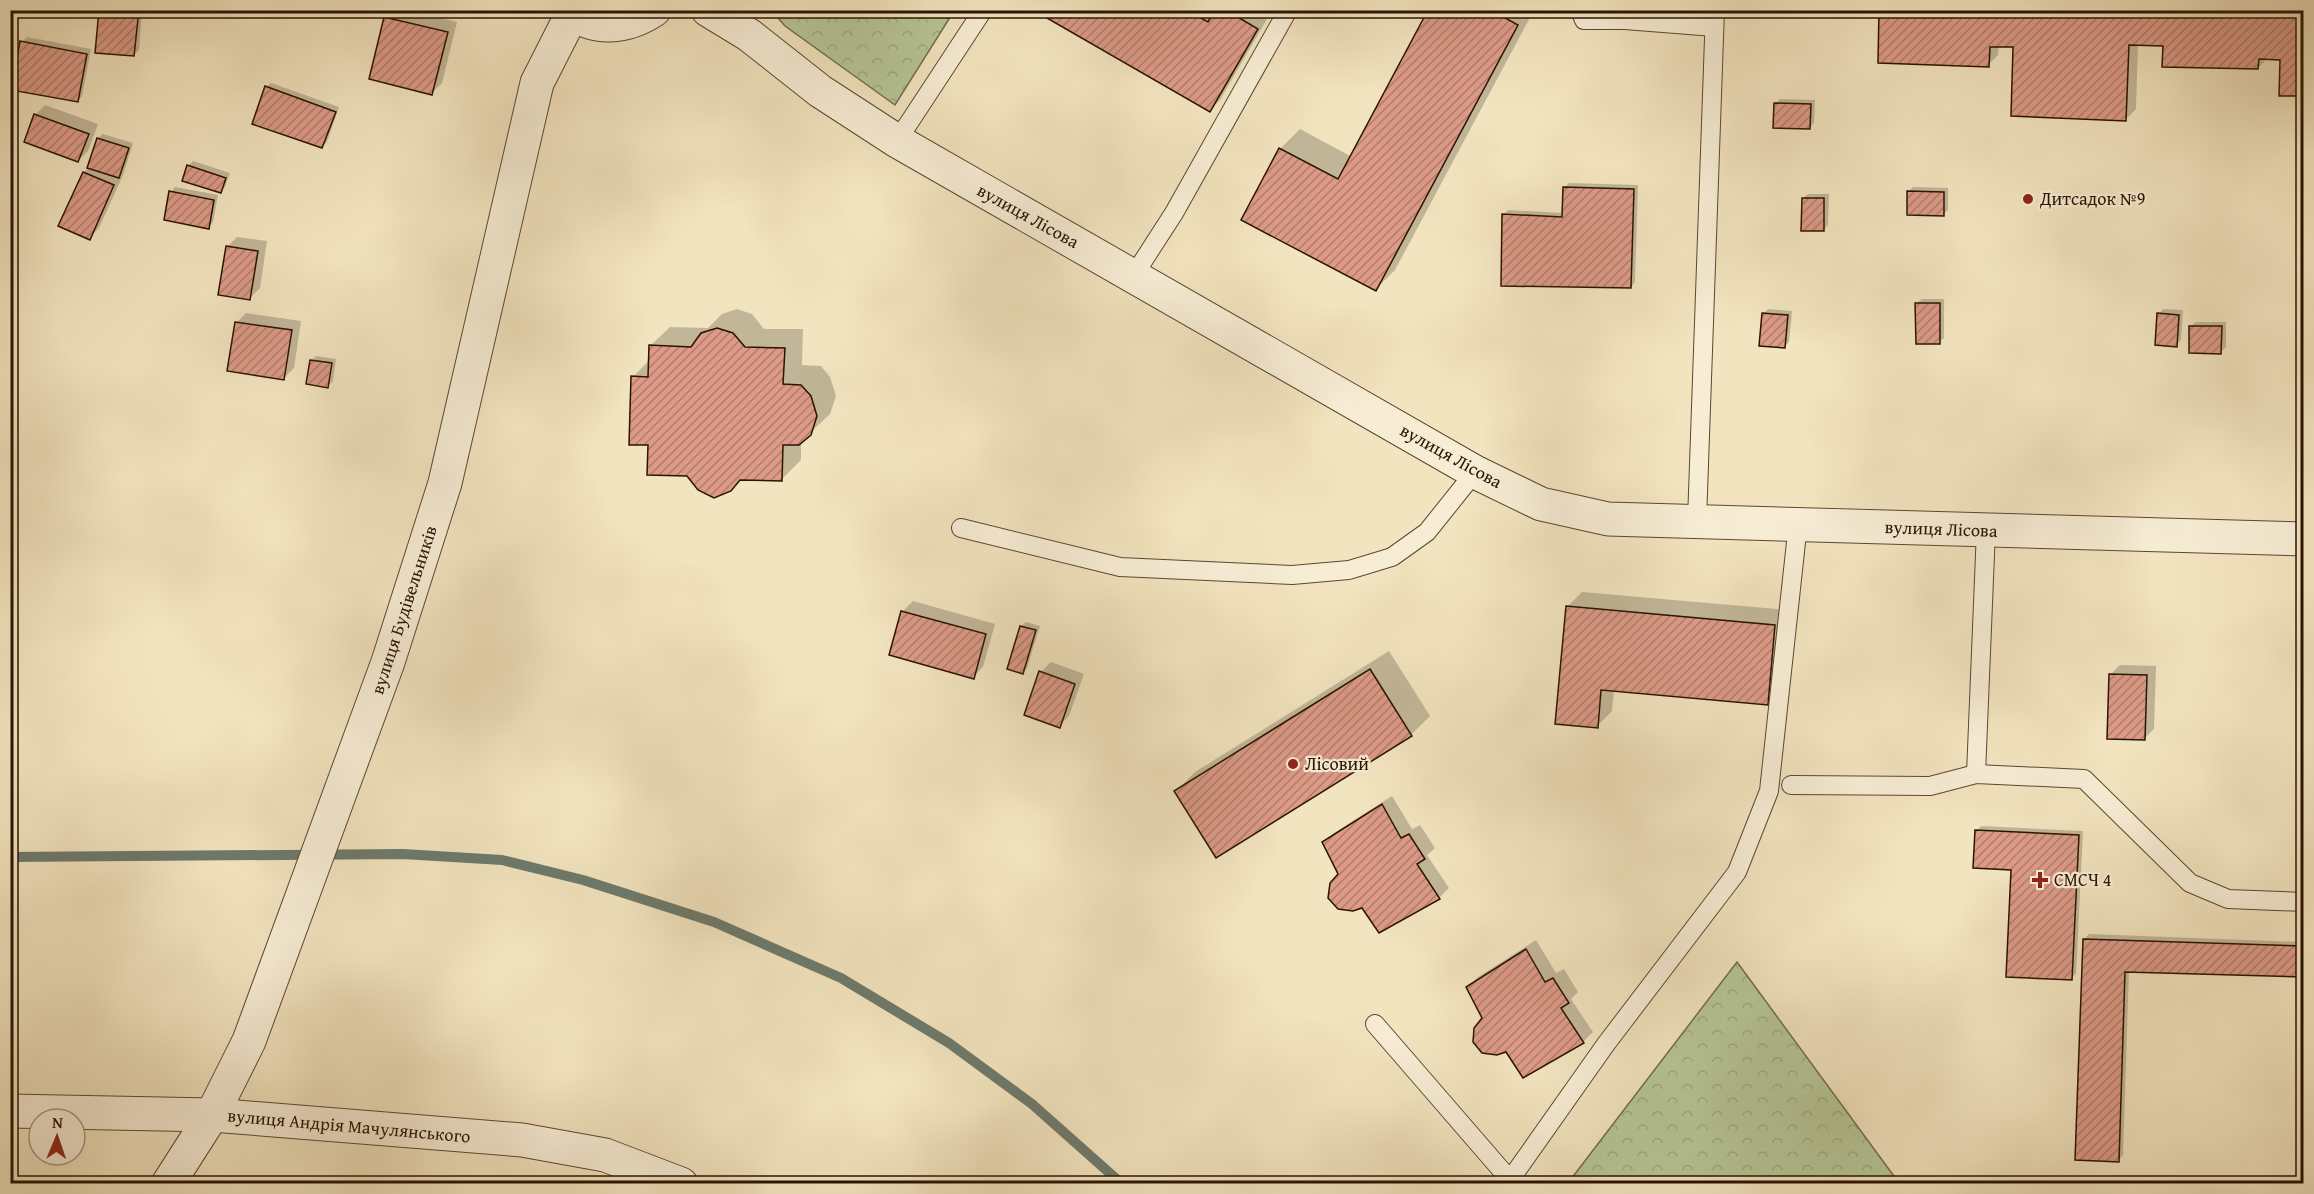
<svg xmlns="http://www.w3.org/2000/svg" width="2314" height="1194" viewBox="0 0 2314 1194" font-family="'Gentium Book Plus',serif">
	<style>
		.forest { fill: url(#forest-crowns); stroke: #706c4c; stroke-width: 1.5 }
		.shadow { fill: #0003 }
		.lines { fill: none; stroke-linecap: round; stroke-linejoin: round }
		.stream { stroke: #6d7a6c; stroke-width: 10 }
		.building { fill: url(#building-hatch); stroke: #291301; stroke-width: 1.5 }
		.service-casing { stroke: #5b4730; stroke-width: 20 }
		.minor-casing { stroke: #5b4730; stroke-width: 35 }
		.tertiary-casing { stroke: #5b4730; stroke-width: 35 }
		.service { stroke: #f7edd5; stroke-width: 18 }
		.minor { stroke: #f7edd5; stroke-width: 33 }
		.tertiary { stroke: #f7edd5; stroke-width: 33 }
		.poi-dot { fill: #8f2418; stroke: #f7edd5; stroke-width: 2 }
		.labels { text-anchor: middle; stroke-width: 4.5; stroke-linejoin: round; paint-order: stroke }
		.poi-label { font-size: 18px; fill: #291301; stroke: #f7edd5; text-anchor: start }
		.street-label { font-size: 18px; fill: #291301; stroke: #f7edd5 }
	</style>
	<defs>
		<pattern id="forest-crowns" width="20" height="18" patternUnits="userSpaceOnUse" patternTransform="scale(1.5)"><rect width="20" height="18" fill="#b6c596"/><path d="M2 6a3 3 0 1 1 6 0M12 15a3 3 0 1 1 6 0" fill="none" stroke="#9ca880"/></pattern>
		<pattern id="building-hatch" width="6" height="6" patternUnits="userSpaceOnUse" patternTransform="scale(1.5)"><rect width="6" height="6" fill="#dc9a87"/><path d="M-1 1l2-2M0 6l6-6M5 7l2-2" fill="none" stroke="#b27c6c"/></pattern>
	</defs>
	<rect width="100%" height="100%" fill="#f2e4bf"/>
	<filter id="stains"><feTurbulence type="fractalNoise" baseFrequency=".00333" numOctaves="4"/><feColorMatrix values="0 0 0 0 .2 0 0 0 0 .09 0 0 0 0 .02 0 0 0 .5 -.17"/></filter>
	<radialGradient id="worn" r=".72"><stop offset=".6" stop-color="#630" stop-opacity="0"/><stop offset="1" stop-color="#630" stop-opacity=".3"/></radialGradient>
	<g class="forest">
		<path d="M 772,11 L 954,11 L 895,105 L 785,26 Z"/>
		<path d="M 1737,962 L 1899,1183 L 1568,1183 Z"/>
	</g>
	<g class="shadow">
		<path d="M 101,10 L 142,10 L 139,50 L 134,55 Z"/>
		<path d="M 392,10 L 409,10 L 457,22 L 442,83 L 432,93 L 385,17 Z"/>
		<path d="M 1036,10 L 1253,10 L 1267,19 L 1220,100 L 1210,110 Z"/>
		<path d="M 1430,10 L 1534,10 L 1395,270 L 1376,289 L 1280,149 L 1300,129 L 1352,157 Z"/>
		<path d="M 1881,10 L 2304,10 L 2304,95 L 2280,94 L 2281,58 L 2268,58 L 2258,68 L 2164,65 L 2165,45 L 2138,44 L 2136,109 L 2126,119 L 2013,115 L 2015,46 L 1999,45 L 1998,55 L 1988,65 L 1879,62 Z"/>
		<path d="M 27,37 L 91,49 L 82,96 L 78,101 L 22,42 Z"/>
		<path d="M 271,83 L 339,107 L 327,142 L 322,147 L 266,87 Z"/>
		<path d="M 1780,99 L 1815,100 L 1814,123 L 1810,127 L 1775,104 Z"/>
		<path d="M 45,105 L 98,124 L 88,151 L 78,161 L 35,115 Z"/>
		<path d="M 103,134 L 133,143 L 123,175 L 99,228 L 89,238 L 84,172 L 89,168 L 98,138 Z"/>
		<path d="M 193,161 L 230,173 L 225,187 L 220,192 L 188,166 Z"/>
		<path d="M 1569,183 L 1638,185 L 1635,282 L 1631,287 L 1503,215 L 1508,210 L 1563,213 L 1564,188 Z"/>
		<path d="M 175,187 L 218,195 L 213,222 L 208,227 L 171,192 Z"/>
		<path d="M 1913,187 L 1948,188 L 1948,210 L 1943,214 L 1908,192 Z"/>
		<path d="M 1808,194 L 1829,194 L 1828,225 L 1823,230 L 1803,198 Z"/>
		<path d="M 237,237 L 267,241 L 260,288 L 250,298 L 227,247 Z"/>
		<path d="M 1922,299 L 1944,299 L 1944,338 L 1939,342 L 1917,303 Z"/>
		<path d="M 737,309 L 752,314 L 764,329 L 803,329 L 802,365 L 821,366 L 830,377 L 836,396 L 830,414 L 801,441 L 801,460 L 782,479 L 742,479 L 730,490 L 649,444 L 633,377 L 650,359 L 650,346 L 670,327 L 708,328 L 722,314 Z"/>
		<path d="M 1768,309 L 1792,311 L 1789,342 L 1785,346 L 1764,313 Z"/>
		<path d="M 2163,309 L 2183,310 L 2181,340 L 2176,345 L 2159,314 Z"/>
		<path d="M 246,313 L 301,321 L 294,368 L 284,378 L 236,323 Z"/>
		<path d="M 2196,322 L 2226,322 L 2226,347 L 2221,352 L 2191,326 Z"/>
		<path d="M 316,356 L 336,359 L 333,381 L 328,386 L 311,361 Z"/>
		<path d="M 1582,592 L 1790,610 L 1782,689 L 1767,704 L 1614,690 L 1612,711 L 1597,726 L 1567,607 Z"/>
		<path d="M 913,601 L 995,624 L 983,667 L 973,677 L 891,654 L 903,611 Z"/>
		<path d="M 1026,622 L 1040,626 L 1027,668 L 1022,673 L 1021,626 Z"/>
		<path d="M 1389,651 L 1430,716 L 1411,735 L 1176,791 L 1195,772 Z"/>
		<path d="M 1051,662 L 1084,674 L 1069,716 L 1059,726 L 1041,672 Z"/>
		<path d="M 2120,665 L 2156,666 L 2154,729 L 2144,739 L 2110,675 Z"/>
		<path d="M 1392,796 L 1412,829 L 1420,825 L 1435,848 L 1427,855 L 1449,888 L 1439,898 L 1380,931 L 1340,874 L 1324,843 L 1334,833 Z"/>
		<path d="M 1981,826 L 2083,831 L 2076,974 L 2071,978 L 2012,869 L 1977,831 Z"/>
		<path d="M 2089,934 L 2304,942 L 2304,976 L 2129,970 L 2123,1155 L 2118,1160 L 2084,939 Z"/>
		<path d="M 1536,940 L 1556,973 L 1564,969 L 1578,992 L 1571,999 L 1593,1032 L 1583,1042 L 1524,1076 L 1484,1018 L 1468,987 L 1478,977 Z"/>
		<path d="M 2110,1179 L 2217,1184 L 2106,1184 Z"/>
	</g>
	<g class="lines">
		<path class="stream" d="M 10,857 L 403,854 L 502,860 L 583,880 L 714,922 L 841,978 L 949,1043 L 1032,1104 L 1122,1184"/>
	</g>
	<g class="building">
		<path d="M 99,10 L 139,10 L 134,56 L 95,53 Z"/>
		<path d="M 1033,10 L 1187,10 L 1208,22 L 1215,10 L 1226,10 L 1258,29 L 1210,112 Z"/>
		<path d="M 1428,10 L 1491,10 L 1518,25 L 1376,291 L 1241,220 L 1279,148 L 1338,179 Z"/>
		<path d="M 1879,10 L 2304,10 L 2304,96 L 2279,96 L 2280,60 L 2259,59 L 2258,69 L 2162,67 L 2163,46 L 2129,45 L 2126,121 L 2011,116 L 2013,47 L 1990,47 L 1989,67 L 1878,63 Z"/>
		<path d="M 384,17 L 448,32 L 432,95 L 369,79 Z"/>
		<path d="M 20,41 L 87,54 L 78,102 L 11,90 Z"/>
		<path d="M 265,86 L 336,112 L 322,148 L 252,124 Z"/>
		<path d="M 1774,103 L 1811,104 L 1810,129 L 1773,128 Z"/>
		<path d="M 34,114 L 89,134 L 78,162 L 24,142 Z"/>
		<path d="M 97,138 L 129,148 L 119,178 L 87,168 Z"/>
		<path d="M 187,165 L 226,178 L 221,193 L 182,181 Z"/>
		<path d="M 83,172 L 114,185 L 90,240 L 58,226 Z"/>
		<path d="M 1563,187 L 1634,189 L 1631,288 L 1501,286 L 1502,214 L 1562,217 Z"/>
		<path d="M 169,191 L 214,200 L 209,229 L 164,220 Z"/>
		<path d="M 1907,191 L 1944,192 L 1944,216 L 1907,215 Z"/>
		<path d="M 1802,198 L 1824,198 L 1824,231 L 1801,231 Z"/>
		<path d="M 226,246 L 258,251 L 250,300 L 218,295 Z"/>
		<path d="M 1915,303 L 1940,303 L 1940,344 L 1916,344 Z"/>
		<path d="M 1762,313 L 1788,315 L 1785,348 L 1759,346 Z"/>
		<path d="M 2157,313 L 2179,315 L 2177,347 L 2155,345 Z"/>
		<path d="M 235,322 L 292,330 L 284,380 L 227,371 Z"/>
		<path d="M 2189,326 L 2222,326 L 2221,354 L 2189,353 Z"/>
		<path d="M 717,328 L 733,333 L 745,347 L 785,348 L 783,384 L 801,385 L 811,396 L 817,416 L 811,435 L 799,445 L 783,445 L 782,481 L 740,480 L 731,491 L 714,498 L 698,490 L 687,476 L 647,475 L 648,445 L 629,445 L 631,376 L 648,377 L 649,345 L 691,347 L 701,333 Z"/>
		<path d="M 310,360 L 332,363 L 328,388 L 306,384 Z"/>
		<path d="M 1566,606 L 1775,625 L 1768,705 L 1601,690 L 1598,728 L 1555,724 Z"/>
		<path d="M 901,611 L 986,634 L 974,679 L 889,655 Z"/>
		<path d="M 1020,626 L 1036,630 L 1023,674 L 1007,669 Z"/>
		<path d="M 1370,669 L 1412,736 L 1216,858 L 1174,791 Z"/>
		<path d="M 1039,671 L 1075,684 L 1060,728 L 1024,715 Z"/>
		<path d="M 2109,674 L 2147,675 L 2145,740 L 2107,739 Z"/>
		<path d="M 1382,804 L 1401,838 L 1409,834 L 1425,859 L 1417,864 L 1440,899 L 1379,933 L 1362,908 L 1353,911 L 1338,909 L 1328,898 L 1330,883 L 1338,874 L 1322,842 Z"/>
		<path d="M 1975,830 L 2079,835 L 2072,980 L 2006,977 L 2011,870 L 1973,868 Z"/>
		<path d="M 2083,939 L 2304,946 L 2304,977 L 2125,972 L 2119,1162 L 2075,1160 Z"/>
		<path d="M 1526,949 L 1545,982 L 1553,978 L 1569,1003 L 1561,1008 L 1584,1043 L 1523,1078 L 1506,1052 L 1497,1055 L 1482,1053 L 1473,1042 L 1474,1028 L 1482,1018 L 1466,987 Z"/>
	</g>
	<g class="lines">
		<g class="service-casing">
			<g id="service">
				<path d="M 1580,10 L 1584,20 L 1625,20 L 1714,27"/>
				<path d="M 897,141 L 983,10"/>
				<path d="M 1134,275 L 1174,213 L 1288,10"/>
				<path d="M 1697,521 L 1715,10"/>
				<path d="M 961,528 L 1120,567 L 1292,575 L 1349,570 L 1392,557 L 1427,532 L 1475,472"/>
				<path d="M 1976,774 L 1986,530"/>
				<path d="M 1791,785 L 1930,786 L 1976,774 L 2084,779 L 2190,883 L 2228,899 L 2304,902"/>
				<path d="M 1375,1024 L 1510,1180 L 1606,1044 L 1737,872 L 1769,791 L 1798,524"/>
			</g>
		</g>
		<g class="minor-casing">
			<g id="minor">
				<path d="M 568,10 C 594,32 627,28 654,10"/>
				<path d="M 708,10 L 749,35 L 820,91 L 897,141 L 1475,472 L 1541,504 L 1608,519 L 2304,539"/>
				<path d="M 168,1184 L 212,1115 L 249,1041 L 388,662 L 445,483 L 537,83 L 572,14"/>
			</g>
		</g>
		<g class="tertiary-casing">
			<path id="tertiary" d="M 10,1111 L 212,1115 L 522,1140 L 605,1155 L 681,1184"/>
		</g>
		<use href="#service" class="service"/>
		<use href="#minor" class="minor"/>
		<use href="#tertiary" class="tertiary"/>
	</g>
	<g class="poi-dot">
		<circle cx="2028" cy="199" r="6"/>
		<circle cx="1293" cy="764" r="6"/>
		<path d="M2037 871h6v6h6v6h-6v6h-6v-6h-6v-6h6z"/>
	</g>
	<g class="labels">
		<g class="poi-label">
			<text x="2040" y="205">Дитсадок №9</text>
			<text x="1305" y="770">Лісовий</text>
			<text x="2054" y="886">СМСЧ 4</text>
		</g>
		<g class="street-label">
			<text transform="translate(1028 216) rotate(29)" y="6">вулиця Лісова</text>
			<text transform="translate(1451 456) rotate(29)" y="6">вулиця Лісова</text>
			<text transform="translate(1941 529) rotate(2)" y="6">вулиця Лісова</text>
			<text transform="translate(404 610) rotate(-72)" y="6">вулиця Будівельників</text>
			<text transform="translate(349 1126) rotate(5)" y="6">вулиця Андрія Мачулянського</text>
		</g>
	</g>
	<rect width="2314" height="1194" fill="none" stroke="#f2e4bf" stroke-width="36"/>
	<rect x="12" y="12" width="2290" height="1170" fill="none" stroke="#291301" stroke-width="3"/>
	<rect x="18" y="18" width="2278" height="1158" fill="none" stroke="#291301" stroke-width="1.5"/>
	<g transform="translate(57 1137) rotate(2)"><circle r="28" fill="#f7edd5" stroke="#a59680" stroke-width="1.5"/>
	<path d="M0-4.5L10 22L0 15L-10 22Z" fill="#8f2418"/>
	<text y="-9" font-size="16" font-weight="bold" text-anchor="middle" fill="#291301">N</text>
	</g>
	<rect width="100%" height="100%" filter="url(#stains)"/>
	<rect width="100%" height="100%" fill="url(#worn)"/>
</svg>
